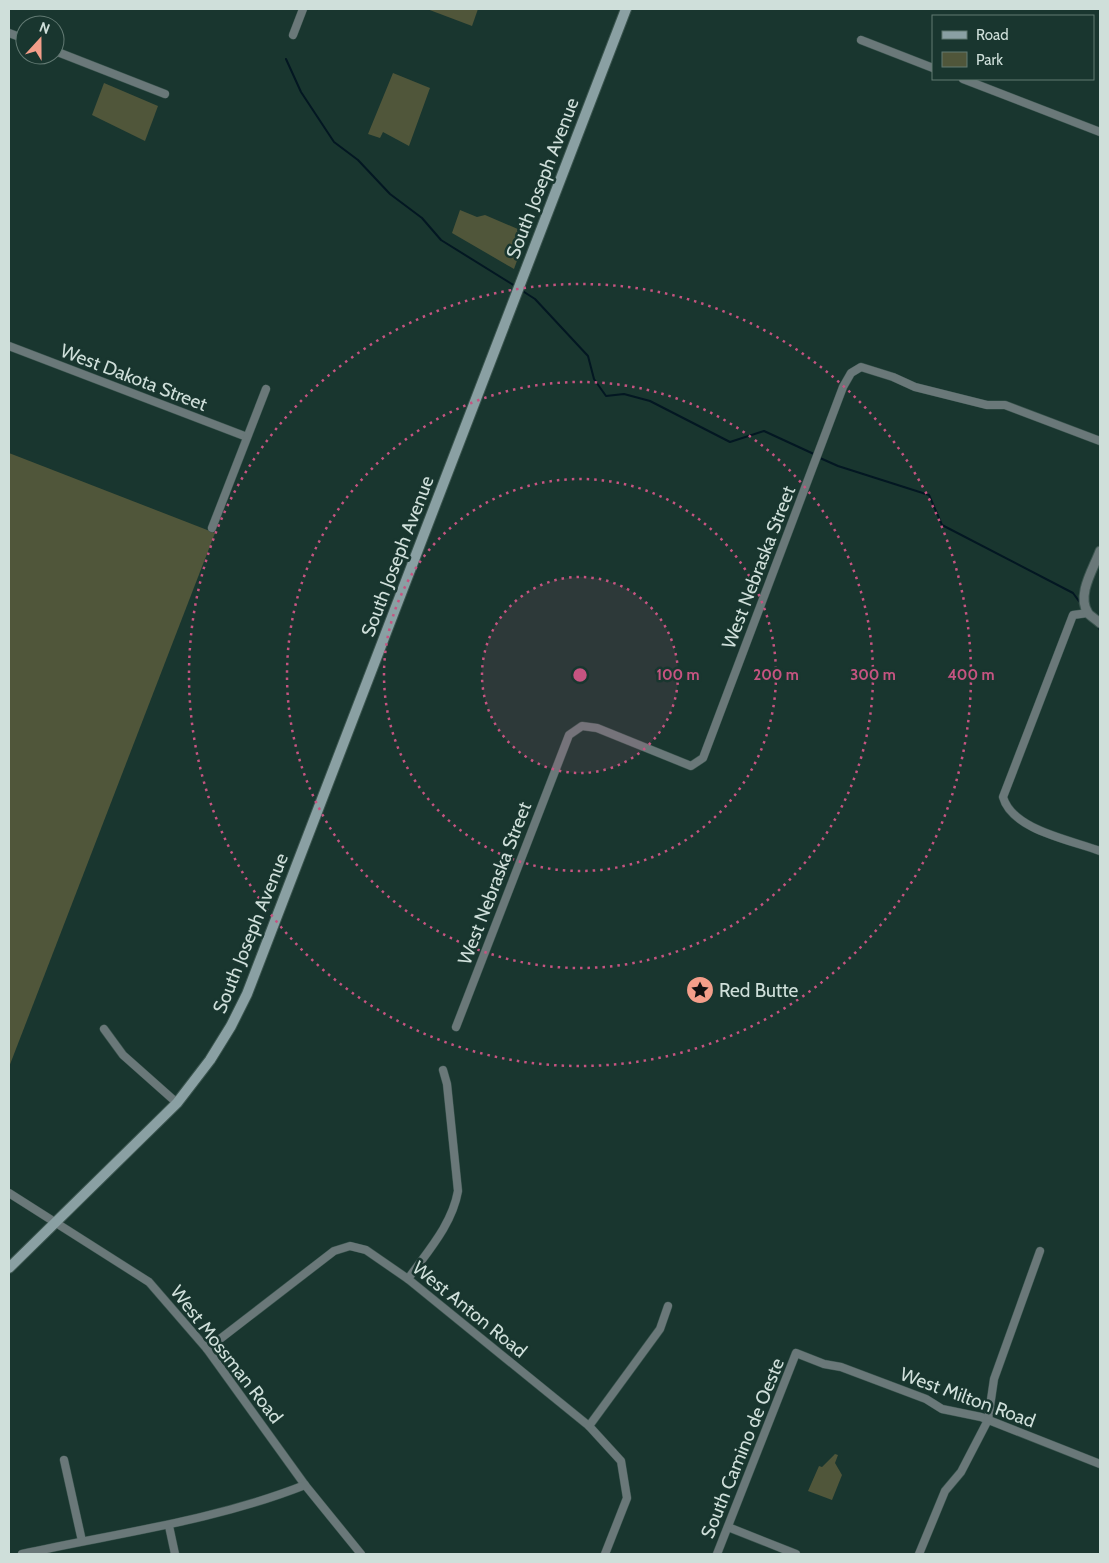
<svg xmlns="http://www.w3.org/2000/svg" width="1109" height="1563" viewBox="0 0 1109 1563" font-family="Cabin,sans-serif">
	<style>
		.green { fill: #50563a }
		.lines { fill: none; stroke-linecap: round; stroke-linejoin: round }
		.stream { stroke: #031722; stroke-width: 2 }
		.minor-casing { stroke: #3a544e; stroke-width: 9 }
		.tertiary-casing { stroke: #3a544e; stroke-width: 11 }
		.secondary-casing { stroke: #3a544e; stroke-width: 12 }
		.minor { stroke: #6a7879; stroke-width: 8 }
		.tertiary { stroke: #6a7879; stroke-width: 9 }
		.secondary { stroke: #8aa0a3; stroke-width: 10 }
		.ring { fill: none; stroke: #c65481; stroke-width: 2.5; stroke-dasharray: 2.5 5 }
		.labels { text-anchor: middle; stroke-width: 5; stroke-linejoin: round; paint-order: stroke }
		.street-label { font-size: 19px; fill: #cfdfda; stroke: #19362f }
		.poi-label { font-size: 19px; fill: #cfdfda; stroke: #19362f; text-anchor: start }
		.centre { fill: #c65481; stroke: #19362f; stroke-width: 2.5 }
		.ring-label { font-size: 15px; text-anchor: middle; font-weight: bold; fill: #c65481; stroke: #19362f; stroke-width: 5; stroke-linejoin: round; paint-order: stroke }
	</style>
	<rect width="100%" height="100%" fill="#19362f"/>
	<g class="green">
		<path d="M 427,9 L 478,9 L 472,26 Z"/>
		<path d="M 393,73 L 430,88 L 409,146 L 383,132 L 380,138 L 368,134 Z"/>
		<path d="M 104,83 L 158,106 L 145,141 L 92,115 Z"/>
		<path d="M 460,210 L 477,217 L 485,215 L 527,233 L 514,269 L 452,233 Z"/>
		<path d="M 9,453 L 215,533 L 9,1067 Z"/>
		<path d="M 835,1454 L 838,1455 L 835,1463 L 842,1475 L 832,1500 L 808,1491 L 819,1466 L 822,1467 Z"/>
	</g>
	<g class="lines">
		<g class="stream">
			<path d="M 286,59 L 301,92 L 334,142 L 358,160 L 390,194 L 422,218 L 441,240 L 515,286"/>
			<path d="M 521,290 L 535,299 L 588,356 L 594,379 L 606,396 L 624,394 L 650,401 L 730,442 L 764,431 L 816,455"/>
			<path d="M 820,458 L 838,466 L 929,495 L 942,525 L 1073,593 L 1081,604"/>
			<path d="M 1096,624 L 1100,630"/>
		</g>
		<g class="minor-casing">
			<g id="minor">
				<path d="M 9,33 L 25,39"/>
				<path d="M 293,35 L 303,9"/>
				<path d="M 861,40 L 933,68"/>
				<path d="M 55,51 L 165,94"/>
				<path d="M 963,79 L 1100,132"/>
				<path d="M 9,346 L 247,437"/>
				<path d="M 212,528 L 266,389"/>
				<path d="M 1088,613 L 1073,615 L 1003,797 C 1012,830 1071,840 1100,851"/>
				<path d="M 456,1027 L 569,735 L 582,726 L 597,728 L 691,766 L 703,758 L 843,387 L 851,373 L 861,367 L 893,377 L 915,387 L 987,405 L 1005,405 L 1100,441"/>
				<path d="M 104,1029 L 123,1055 L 177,1103"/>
				<path d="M 9,1193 L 149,1282 L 207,1349 L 305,1485 L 361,1554"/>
				<path d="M 408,1279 C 427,1252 452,1225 458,1191 L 447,1084 L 443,1070"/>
				<path d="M 207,1349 L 334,1251 L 350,1246 L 366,1250 L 408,1279 L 589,1426 L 621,1461 L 627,1498 L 605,1554"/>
				<path d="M 589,1426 L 660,1329 L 668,1306"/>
				<path d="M 64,1460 L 82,1541"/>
				<path d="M 169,1526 L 175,1554"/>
				<path d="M 728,1527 L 796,1554"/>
				<path d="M 22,1554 C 117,1533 214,1521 305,1485"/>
				<path d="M 717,1554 L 796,1353 L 824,1364 L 841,1367 L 926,1399 L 942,1409 L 981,1417 L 1100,1464"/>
				<path d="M 919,1554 L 945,1491 L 961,1472 L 988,1420 L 994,1379 L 1040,1251"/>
			</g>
		</g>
		<g class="tertiary-casing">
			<path id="tertiary" d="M 1100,551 C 1094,568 1076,595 1088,613 C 1090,616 1097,620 1100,623"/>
		</g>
		<g class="secondary-casing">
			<path id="secondary" d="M 9,1268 L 177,1103 L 210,1060 L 231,1026 L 247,994 L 626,9"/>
		</g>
		<use href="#minor" class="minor"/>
		<use href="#tertiary" class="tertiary"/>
		<use href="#secondary" class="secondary"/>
	</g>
	<circle cx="580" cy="675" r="98" fill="#c65481" fill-opacity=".12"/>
	<g class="ring">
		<circle cx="580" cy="675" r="98"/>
		<circle cx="580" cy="675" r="196"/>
		<circle cx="580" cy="675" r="293"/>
		<circle cx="580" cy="675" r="391"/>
	</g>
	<defs>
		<g id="sight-disc" transform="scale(1.4375)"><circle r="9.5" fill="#f49e8a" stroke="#19362f"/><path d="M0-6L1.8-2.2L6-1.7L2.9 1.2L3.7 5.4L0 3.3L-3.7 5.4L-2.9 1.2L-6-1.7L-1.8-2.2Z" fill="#111"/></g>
	</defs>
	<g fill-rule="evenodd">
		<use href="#sight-disc" x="700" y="990"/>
	</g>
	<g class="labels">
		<g class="street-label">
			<text transform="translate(542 178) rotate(-69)" y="7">South Joseph Avenue</text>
			<text transform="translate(134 377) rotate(21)" y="7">West Dakota Street</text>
			<text transform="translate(397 556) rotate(-69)" y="7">South Joseph Avenue</text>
			<text transform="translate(758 567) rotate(-69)" y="7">West Nebraska Street</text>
			<text transform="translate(494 883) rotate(-69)" y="7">West Nebraska Street</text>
			<text transform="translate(250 933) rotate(-68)" y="7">South Joseph Avenue</text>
			<text transform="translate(470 1309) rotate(39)" y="7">West Anton Road</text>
			<text transform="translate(227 1354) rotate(52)" y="7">West Mossman Road</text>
			<text transform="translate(968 1397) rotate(20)" y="7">West Milton Road</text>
			<text transform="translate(742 1448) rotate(-68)" y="7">South Camino de Oeste</text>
		</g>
		<g class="poi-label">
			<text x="719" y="997">Red Butte</text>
		</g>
	</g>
	<circle cx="580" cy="675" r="8" class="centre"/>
	<g class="ring-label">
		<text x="678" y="680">100 m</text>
		<text x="776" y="680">200 m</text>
		<text x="873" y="680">300 m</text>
		<text x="971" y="680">400 m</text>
	</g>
	<rect width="1109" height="1563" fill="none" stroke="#cfdfda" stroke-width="20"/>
	<rect x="932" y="15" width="162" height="65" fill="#19362f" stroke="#627a73"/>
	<rect x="942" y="31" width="25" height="8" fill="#8aa0a3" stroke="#627a73"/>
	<text x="976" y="40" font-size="15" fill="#cfdfda">Road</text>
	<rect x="942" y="52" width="25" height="15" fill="#50563a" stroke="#627a73"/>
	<text x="976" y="65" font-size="15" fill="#cfdfda">Park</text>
	<g transform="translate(40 40) rotate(21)"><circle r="24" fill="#19362f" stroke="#627a73"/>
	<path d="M0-4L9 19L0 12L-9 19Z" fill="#f49e8a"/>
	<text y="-8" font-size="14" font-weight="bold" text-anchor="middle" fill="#cfdfda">N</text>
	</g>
</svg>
